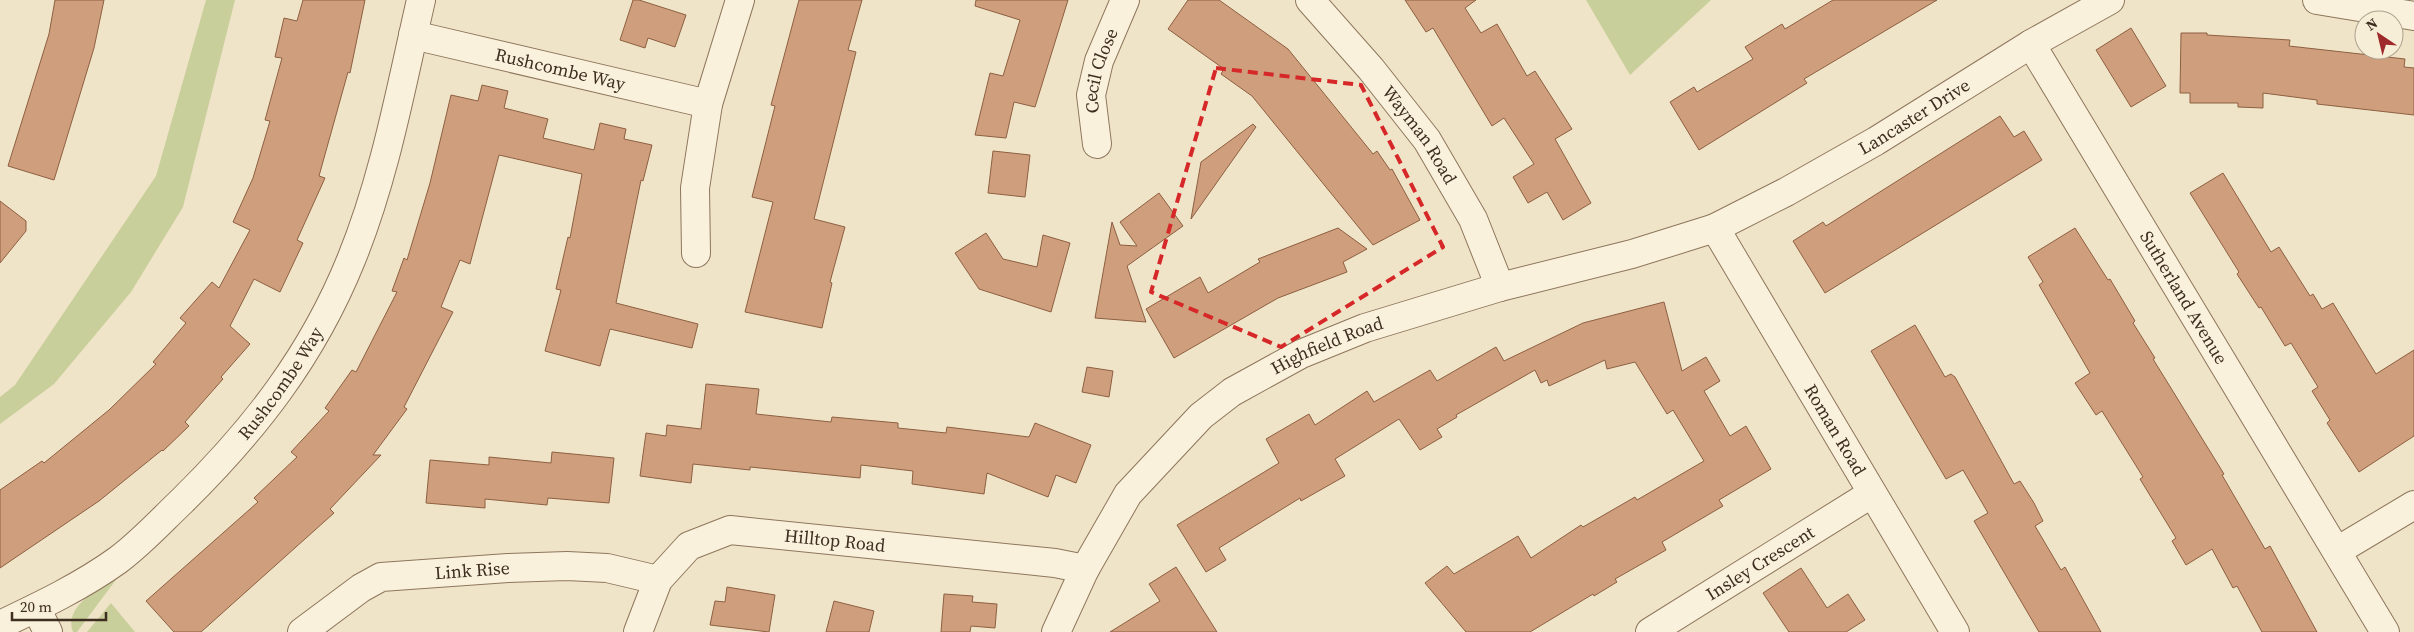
<svg xmlns="http://www.w3.org/2000/svg" width="2414" height="632" viewBox="0 0 2414 632" font-family="'Source Serif 4',serif">
	<style>
		.green { fill: #c9cf9b }
		.building { fill: #cf9f7d; stroke: #8d5f41 }
		.lines { fill: none; stroke-linecap: round; stroke-linejoin: round }
		.minor-casing { stroke: #8d765c; stroke-width: 30 }
		.minor { stroke: #faf1dc; stroke-width: 28 }
		.marked { fill: none; stroke: #d62828; stroke-width: 4; stroke-dasharray: 10 6; stroke-linejoin: round }
		.labels { text-anchor: middle; stroke-width: 4.5; stroke-linejoin: round; paint-order: stroke }
		.street-label { font-size: 18px; fill: #3d2e20; stroke: #f7eed8 }
	</style>
	<rect width="100%" height="100%" fill="#f0e4c8"/>
	<g class="green">
		<path d="M 206,0 L 235,0 L 183,207 L 131,292 L 54,384 L 0,424 L 0,397 L 15,385 L 156,176 Z"/>
		<path d="M 1586,0 L 1711,0 L 1630,75 Z"/>
		<path d="M 118,577 L 77,632 L 73,632 C 63,606 100,588 118,577 Z"/>
		<path d="M 111,603 L 135,632 L 87,632 Z"/>
	</g>
	<g class="building">
		<path d="M 55,0 L 104,0 L 94,48 L 54,180 L 8,166 L 49,34 Z"/>
		<path d="M 303,0 L 365,0 L 350,73 L 348,72 L 319,176 L 325,178 L 297,240 L 303,243 L 280,292 L 254,279 L 230,326 L 250,344 L 221,377 L 223,379 L 185,422 L 189,426 L 163,451 L 162,450 L 99,501 L 0,568 L 0,490 L 42,461 L 44,463 L 109,410 L 156,364 L 153,362 L 186,323 L 180,318 L 212,282 L 219,288 L 250,230 L 233,222 L 253,178 L 270,121 L 265,120 L 282,58 L 275,57 L 284,18 L 297,21 Z"/>
		<path d="M 633,0 L 639,0 L 686,15 L 675,47 L 648,38 L 645,48 L 620,40 Z"/>
		<path d="M 799,0 L 862,0 L 848,50 L 856,52 L 814,219 L 845,227 L 830,282 L 832,283 L 822,328 L 745,312 L 773,202 L 752,197 L 775,106 L 771,105 Z"/>
		<path d="M 976,0 L 1068,0 L 1035,107 L 1014,102 L 1006,138 L 975,135 L 990,73 L 1003,76 L 1020,20 L 975,6 Z"/>
		<path d="M 1188,0 L 1219,0 L 1288,49 L 1373,154 L 1377,151 L 1390,170 L 1392,169 L 1420,220 L 1373,245 L 1252,96 L 1221,74 L 1224,69 L 1168,29 Z"/>
		<path d="M 1405,0 L 1476,0 L 1465,8 L 1481,33 L 1497,24 L 1527,76 L 1535,71 L 1572,129 L 1555,139 L 1591,203 L 1563,220 L 1547,192 L 1528,203 L 1513,177 L 1534,164 L 1504,118 L 1492,126 L 1433,28 L 1426,32 Z"/>
		<path d="M 1833,0 L 1937,0 L 1804,79 L 1807,83 L 1699,150 L 1670,102 L 1694,87 L 1697,92 L 1753,59 L 1745,47 L 1782,24 L 1785,29 Z"/>
		<path d="M 2131,28 L 2166,86 L 2131,107 L 2096,50 Z"/>
		<path d="M 2181,33 L 2207,33 L 2207,35 L 2290,40 L 2289,46 L 2405,59 L 2404,67 L 2414,68 L 2414,115 L 2317,104 L 2317,100 L 2263,93 L 2263,108 L 2238,107 L 2238,103 L 2190,103 L 2190,93 L 2180,93 Z"/>
		<path d="M 482,85 L 508,91 L 504,108 L 548,119 L 543,138 L 594,150 L 600,123 L 626,129 L 624,139 L 652,145 L 643,181 L 641,180 L 616,303 L 698,324 L 692,348 L 610,329 L 600,366 L 545,351 L 561,290 L 556,289 L 568,237 L 570,238 L 582,174 L 499,155 L 470,264 L 460,260 L 441,307 L 453,312 L 404,407 L 407,409 L 373,455 L 381,455 L 330,509 L 334,513 L 201,632 L 174,632 L 146,601 L 258,502 L 254,498 L 297,457 L 291,452 L 329,411 L 325,408 L 352,370 L 356,372 L 397,292 L 392,291 L 404,258 L 407,260 L 430,183 L 451,95 L 478,101 Z"/>
		<path d="M 2000,116 L 2014,137 L 2024,131 L 2042,160 L 1825,293 L 1793,241 L 1823,222 L 1826,226 Z"/>
		<path d="M 1253,124 L 1256,127 L 1191,219 L 1201,162 Z"/>
		<path d="M 993,151 L 1030,155 L 1025,197 L 988,193 Z"/>
		<path d="M 2223,173 L 2271,252 L 2279,247 L 2310,296 L 2313,294 L 2322,309 L 2333,303 L 2376,374 L 2414,350 L 2414,436 L 2359,472 L 2327,423 L 2330,420 L 2312,391 L 2318,387 L 2291,343 L 2285,346 L 2261,307 L 2259,308 L 2237,274 L 2239,272 L 2190,193 Z"/>
		<path d="M 1159,193 L 1183,226 L 1127,266 L 1146,322 L 1095,318 L 1112,222 L 1120,245 L 1137,246 L 1120,222 Z"/>
		<path d="M 0,201 L 26,221 L 26,231 L 0,263 Z"/>
		<path d="M 1338,228 L 1367,249 L 1343,262 L 1347,272 L 1278,298 L 1174,358 L 1146,309 L 1200,277 L 1208,293 L 1260,262 L 1258,259 Z"/>
		<path d="M 2075,228 L 2108,280 L 2110,279 L 2135,321 L 2133,323 L 2155,358 L 2153,359 L 2224,474 L 2222,475 L 2265,549 L 2270,546 L 2317,632 L 2262,632 L 2237,586 L 2233,588 L 2212,549 L 2186,565 L 2172,541 L 2176,538 L 2140,479 L 2143,477 L 2102,411 L 2096,415 L 2075,383 L 2090,373 L 2039,285 L 2043,282 L 2028,257 Z"/>
		<path d="M 986,233 L 1003,259 L 1037,267 L 1043,235 L 1070,243 L 1051,312 L 979,289 L 955,253 Z"/>
		<path d="M 1664,302 L 1682,371 L 1706,357 L 1720,381 L 1704,391 L 1730,436 L 1746,426 L 1771,469 L 1719,500 L 1723,506 L 1662,542 L 1666,550 L 1615,579 L 1617,582 L 1594,596 L 1593,594 L 1530,632 L 1466,632 L 1425,583 L 1447,566 L 1454,574 L 1518,536 L 1531,558 L 1581,525 L 1583,527 L 1635,497 L 1637,500 L 1704,461 L 1673,410 L 1667,414 L 1635,362 L 1607,369 L 1605,360 L 1549,386 L 1547,380 L 1541,383 L 1535,370 L 1456,415 L 1457,417 L 1437,429 L 1442,437 L 1420,450 L 1399,419 L 1335,459 L 1345,476 L 1301,501 L 1300,498 L 1219,548 L 1226,560 L 1206,572 L 1177,525 L 1279,463 L 1266,439 L 1309,414 L 1315,425 L 1367,391 L 1374,402 L 1430,370 L 1437,381 L 1496,347 L 1504,361 L 1583,323 Z"/>
		<path d="M 1915,325 L 1945,377 L 1951,374 L 1955,377 L 2014,484 L 2020,481 L 2034,503 L 2043,521 L 2035,526 L 2061,570 L 2065,567 L 2101,632 L 2039,632 L 1974,521 L 1988,513 L 1963,470 L 1946,479 L 1871,351 Z"/>
		<path d="M 1087,367 L 1113,371 L 1109,397 L 1082,392 Z"/>
		<path d="M 706,384 L 759,389 L 756,414 L 831,422 L 832,417 L 898,423 L 898,428 L 946,433 L 947,427 L 1029,437 L 1035,423 L 1091,445 L 1076,483 L 1056,475 L 1048,497 L 987,473 L 984,494 L 912,484 L 913,471 L 861,465 L 860,478 L 750,467 L 750,470 L 693,464 L 691,483 L 640,476 L 646,433 L 666,436 L 667,425 L 701,429 Z"/>
		<path d="M 552,452 L 614,458 L 609,503 L 548,498 L 547,505 L 485,499 L 485,508 L 426,503 L 430,460 L 489,465 L 489,457 L 551,463 Z"/>
		<path d="M 1176,567 L 1217,632 L 1110,632 L 1160,601 L 1149,584 Z"/>
		<path d="M 1801,568 L 1827,608 L 1848,594 L 1865,620 L 1846,632 L 1789,632 L 1763,593 Z"/>
		<path d="M 727,587 L 775,595 L 769,632 L 710,625 L 715,601 L 725,602 Z"/>
		<path d="M 944,594 L 973,596 L 972,602 L 997,604 L 995,628 L 971,626 L 970,632 L 941,632 Z"/>
		<path d="M 834,601 L 874,611 L 869,632 L 826,632 Z"/>
	</g>
	<g class="lines">
		<g class="minor-casing">
			<g id="minor">
				<path id="s1" d="M 1310,0 L 1371,69 L 1427,140 L 1473,219 L 1500,287"/>
				<path d="M 2317,0 L 2414,16"/>
				<path id="s2" d="M 413,35 L 708,104"/>
				<path id="s3" d="M 2031,44 L 2385,632"/>
				<path id="s4" d="M 1097,144 L 1091,95 L 1099,61 L 1125,0"/>
				<path id="s5" d="M 1715,228 L 1955,632"/>
				<path d="M 696,253 L 695,188 L 708,104 L 740,0"/>
				<path d="M 2337,551 L 2414,505"/>
				<path d="M 36,608 L 48,632"/>
				<path id="s6" d="M 0,625 C 40,606 82,586 118,560 C 141,543 161,521 182,501 C 255,429 312,356 351,260 C 385,177 401,87 421,0"/>
				<path id="s7" d="M 302,632 L 361,588 L 381,577 L 508,568 L 567,566 L 607,568 L 658,580"/>
				<path id="s8" d="M 638,632 L 658,580 L 689,546 L 730,530 L 1055,563 L 1085,569"/>
				<path id="s9" d="M 1056,632 L 1085,569 L 1128,494 L 1201,416 L 1232,392 L 1301,354 L 1365,328 L 1500,287 L 1632,254 L 1715,228 L 1786,192 L 1876,141 L 2031,44 L 2110,0"/>
				<path id="s10" d="M 1650,632 L 1871,494"/>
			</g>
		</g>
		<use href="#minor" class="minor"/>
	</g>
	<path class="marked" d="M 1216,68 L 1361,85 L 1443,247 L 1281,347 L 1151,292 Z"/>
	<g class="labels">
		<g class="street-label">
			<text dy="6" stroke="none"><textPath href="#s2" startOffset="151">Rushcombe Way</textPath></text>
			<text dy="6" stroke="none"><textPath href="#s4" startOffset="75">Cecil Close</textPath></text>
			<text dy="6" stroke="none"><textPath href="#s9" startOffset="1042">Lancaster Drive</textPath></text>
			<text dy="6" stroke="none"><textPath href="#s1" startOffset="174">Wayman Road</textPath></text>
			<text dy="6" stroke="none"><textPath href="#s3" startOffset="296">Sutherland Avenue</textPath></text>
			<text dy="6" stroke="none"><textPath href="#s9" startOffset="408">Highfield Road</textPath></text>
			<text dy="6" stroke="none"><textPath href="#s6" startOffset="376">Rushcombe Way</textPath></text>
			<text dy="6" stroke="none"><textPath href="#s5" startOffset="235">Roman Road</textPath></text>
			<text dy="6" stroke="none"><textPath href="#s8" startOffset="251">Hilltop Road</textPath></text>
			<text dy="6" stroke="none"><textPath href="#s10" startOffset="130">Insley Crescent</textPath></text>
			<text dy="6" stroke="none"><textPath href="#s7" startOffset="188">Link Rise</textPath></text>
		</g>
	</g>
	<g transform="translate(2379 35) rotate(325)"><circle r="24" fill="#f7eed8" stroke="#ada18e"/>
	<path d="M0-4L9 19L0 12L-9 19Z" fill="#9e2a2b"/>
	<text y="-8" font-size="14" font-weight="bold" text-anchor="middle" fill="#3d2e20">N</text>
	</g>
	<path d="M12 612v8h94v-8" fill="none" stroke="#3d2e20" stroke-width="2.5"/>
	<text x="20" y="612" font-size="15" fill="#3d2e20" stroke="#f7eed8" stroke-width="4" paint-order="stroke">20 m</text>
</svg>
